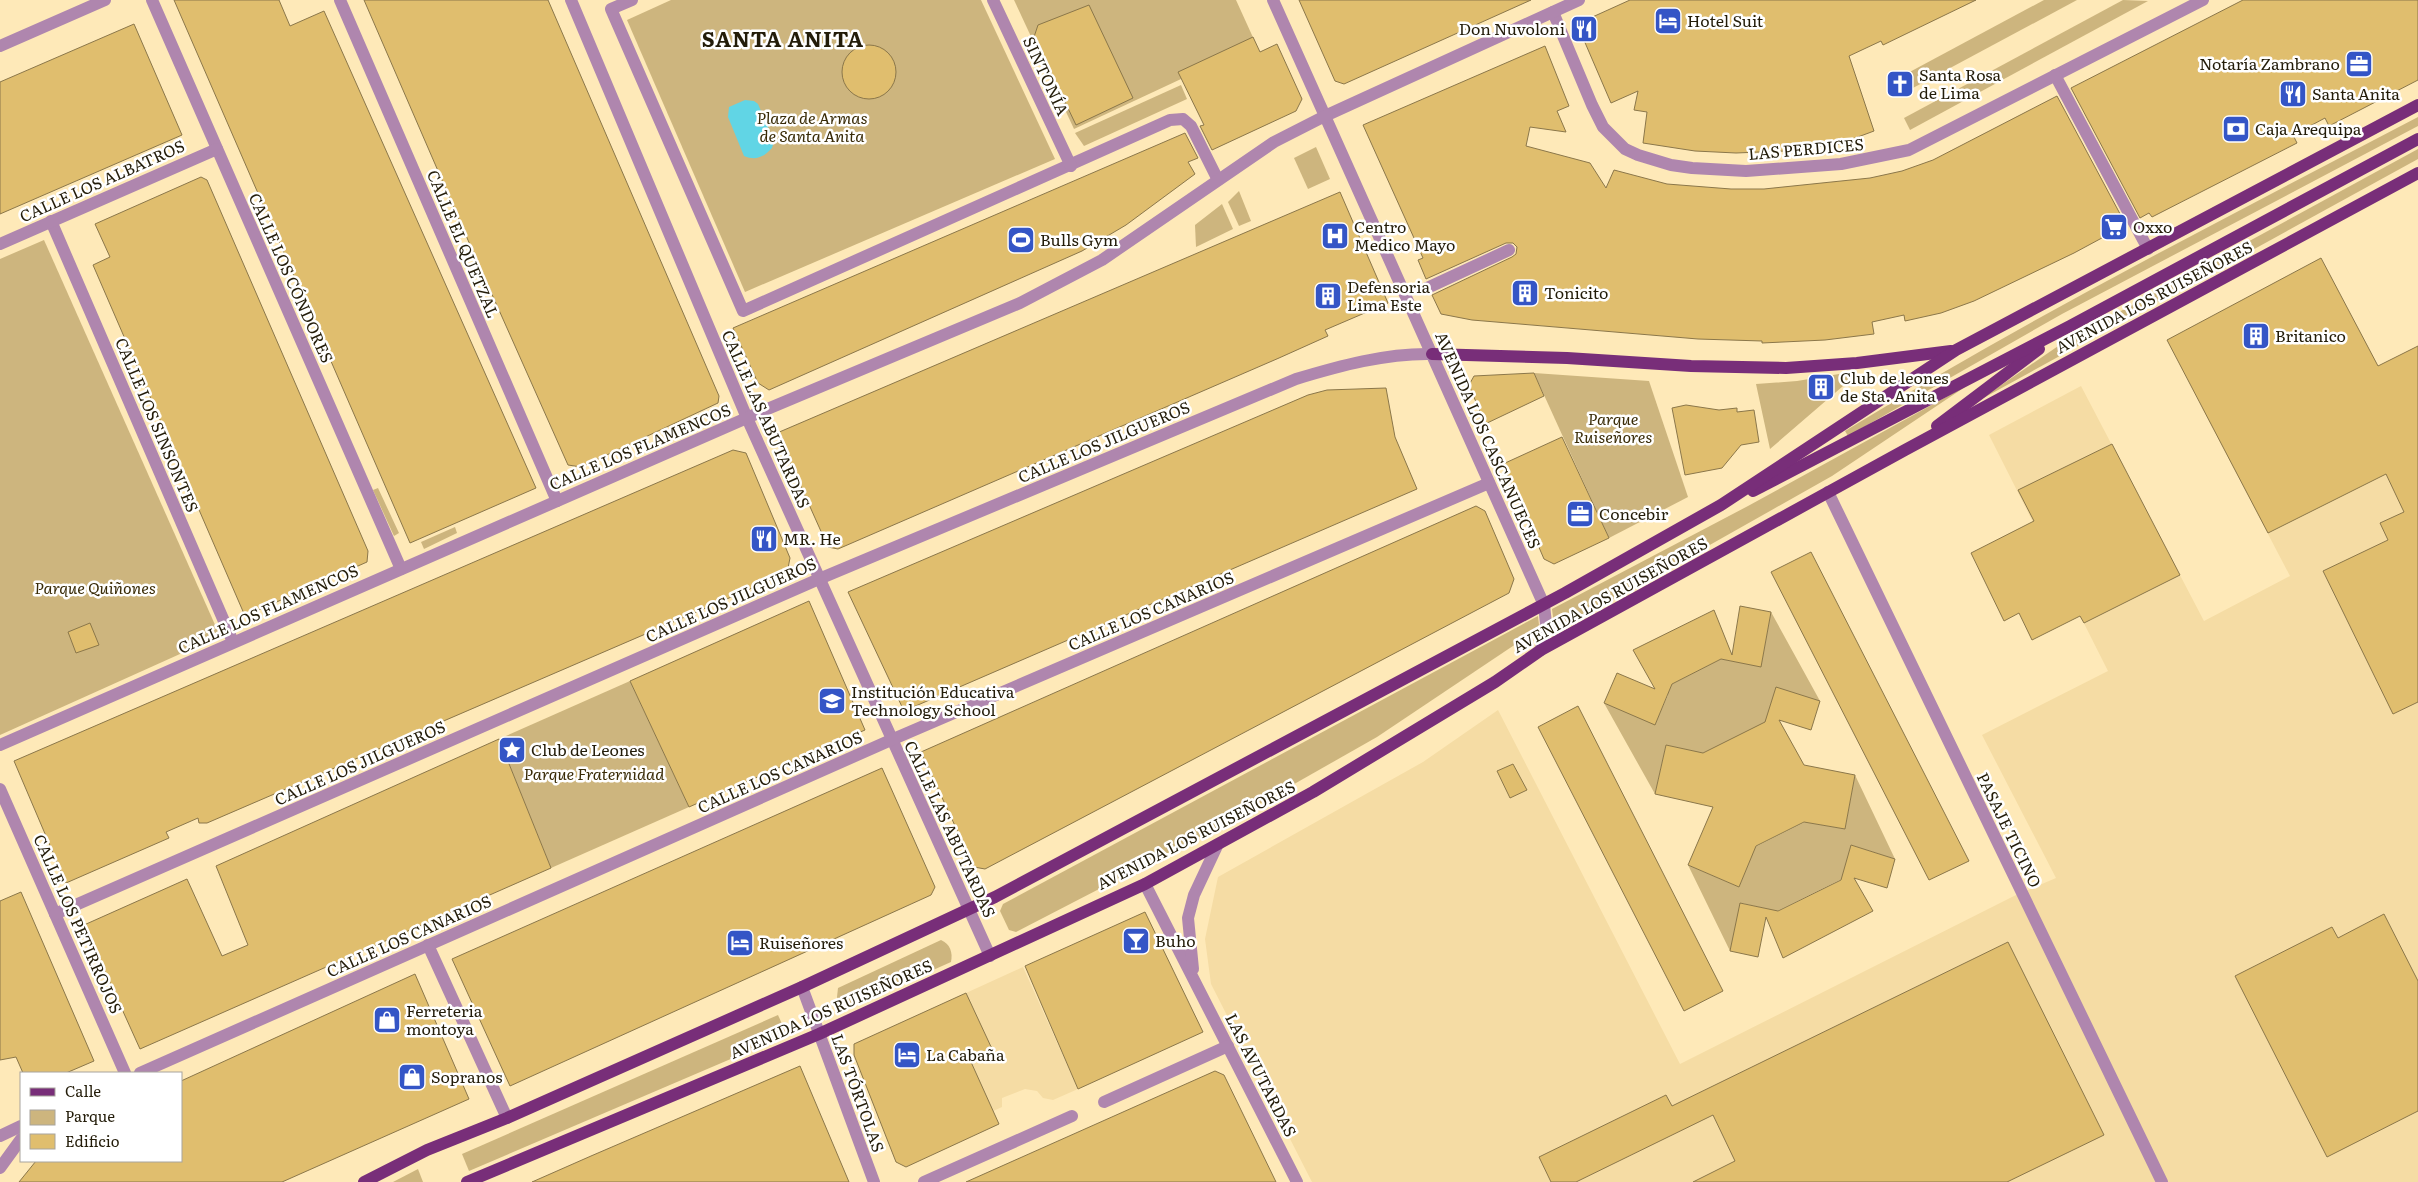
<svg xmlns="http://www.w3.org/2000/svg" width="2418" height="1182" viewBox="0 0 2418 1182" font-family="Literata,serif">
	<style>
		.built { fill: #f5dca4 }
		.green { fill: #cdb57e }
		.water { fill: #61d5e5 }
		.building { fill: #e0be6e; stroke: #8b774a }
		.lines { fill: none; stroke-linecap: round; stroke-linejoin: round }
		.minor { stroke: #af86ae; stroke-width: 12 }
		.major { stroke: #782e79; stroke-width: 12 }
		.labels { text-anchor: middle; stroke-width: 5; stroke-linejoin: round; paint-order: stroke }
		.poi-label { font-size: 16px; fill: #231c09; stroke: #fff; text-anchor: start }
		.street-label { font-size: 16px; fill: #231c09; stroke: #fff }
		.park-label { font-size: 16px; font-style: italic; fill: #382a06; stroke: #fff }
		.district-label { font-size: 21px; font-weight: bold; letter-spacing: 1px; fill: #231c09; stroke: #fff }
	</style>
	<rect width="100%" height="100%" fill="#fee9b8"/>
	<g class="built">
		<path d="M 2357,326 L 2378,366 L 2418,346 L 2418,1182 L 1312,1182 L 1211,984 L 1205,939 L 1218,877 L 1423,762 L 1498,710 L 1680,1064 L 2014,896 L 2056,878 L 1982,735 L 2108,671 L 1989,435 L 2081,386 L 2204,621 L 2290,576 L 2202,408 Z"/>
		<path d="M 1023,967 L 1078,1089 L 1053,1100 L 1043,1098 L 1037,1091 L 1025,1089 L 1002,1098 L 1002,1107 L 993,1111 L 971,1062 L 993,1051 L 966,993 Z"/>
	</g>
	<g class="green">
		<path d="M 671,0 L 981,0 L 1055,159 L 745,292 L 627,20 Z"/>
		<path d="M 1014,0 L 1236,0 L 1256,44 L 1074,129 Z"/>
		<path d="M 2044,0 L 2077,0 L 1898,96 L 1891,82 Z"/>
		<path d="M 2123,0 L 2148,1 L 1910,130 L 1904,118 Z"/>
		<path d="M 1181,85 L 1187,99 L 1084,146 L 1075,133 Z"/>
		<path d="M 2418,117 L 2418,126 L 2062,314 L 1848,436 L 1845,431 C 2031,317 2225,218 2418,117 Z"/>
		<path d="M 1316,147 L 1330,179 L 1308,189 L 1294,158 Z"/>
		<path d="M 2418,149 L 2418,159 L 1978,401 L 2064,342 Z"/>
		<path d="M 1239,191 L 1251,221 L 1239,226 L 1228,202 Z"/>
		<path d="M 1222,204 L 1233,229 L 1196,247 L 1195,225 Z"/>
		<path d="M 44,240 L 220,636 L 0,735 L 0,259 Z"/>
		<path d="M 1851,372 L 1850,380 L 1770,449 L 1756,384 L 1797,381 Z"/>
		<path d="M 1534,373 L 1649,381 L 1688,497 L 1609,538 Z"/>
		<path d="M 1968,385 L 1832,476 L 1552,634 L 1554,625 L 1552,609 L 1748,506 Z"/>
		<path d="M 378,488 L 399,533 L 394,536 L 373,490 Z"/>
		<path d="M 455,527 L 457,533 L 424,549 L 421,542 Z"/>
		<path d="M 1771,612 L 1820,701 L 1776,688 L 1767,722 L 1697,756 L 1693,751 L 1666,745 L 1655,794 L 1604,703 L 1655,724 L 1668,695 L 1668,686 L 1721,659 L 1761,666 Z"/>
		<path d="M 1538,616 L 1539,625 L 1534,632 L 1377,737 L 1215,829 L 1016,932 L 1009,930 L 1000,911 L 1003,904 Z"/>
		<path d="M 630,681 L 689,807 L 551,868 L 499,739 Z"/>
		<path d="M 1855,775 L 1895,859 L 1851,845 L 1842,879 L 1773,913 L 1768,909 L 1741,903 L 1730,951 L 1688,865 L 1739,887 L 1751,857 L 1751,849 L 1805,822 L 1845,829 Z"/>
		<path d="M 941,940 C 950,944 953,952 951,962 L 848,1008 L 840,1004 L 837,997 L 838,988 Z"/>
		<path d="M 778,1015 L 787,1035 L 469,1171 L 462,1154 Z"/>
		<path d="M 418,1169 L 423,1182 L 393,1182 Z"/>
	</g>
	<path class="water" d="M 745,100 L 754,101 L 758,104 L 774,141 L 772,148 C 764,157 756,161 744,156 L 728,117 L 729,107 Z"/>
	<g class="building">
		<path d="M 174,0 L 279,0 L 290,26 L 324,11 L 536,488 L 410,543 Z"/>
		<path d="M 364,0 L 548,0 L 719,396 L 718,403 L 581,467 L 568,465 L 474,254 Z"/>
		<path d="M 1299,0 L 1531,0 L 1344,84 L 1335,81 Z"/>
		<path d="M 1630,0 L 1976,0 L 1883,45 L 1881,41 L 1849,56 L 1874,131 L 1839,144 L 1784,151 L 1736,153 L 1695,151 L 1643,143 L 1647,112 L 1634,110 L 1638,91 L 1611,103 L 1577,24 Z"/>
		<path d="M 2243,0 L 2418,0 L 2418,80 L 2329,126 L 2325,118 L 2293,135 L 2297,143 L 2152,217 L 2149,213 L 2140,218 L 2071,88 Z"/>
		<path d="M 1089,5 L 1133,98 L 1076,125 L 1034,37 L 1038,25 Z"/>
		<path d="M 134,24 L 182,135 L 0,214 L 0,82 Z"/>
		<path d="M 1253,37 L 1260,52 L 1277,44 L 1302,99 L 1296,111 L 1212,150 L 1200,126 L 1204,125 L 1178,72 Z"/>
		<circle cx="869" cy="72" r="27"/>
		<path d="M 1545,46 L 1569,106 L 1557,111 L 1566,132 L 1530,127 L 1526,146 L 1590,163 L 1606,188 L 1614,170 L 1667,184 L 1731,189 L 1764,189 L 1870,178 L 1902,171 L 1933,160 L 2057,96 L 2126,225 L 2074,253 L 1974,301 L 1941,313 L 1905,321 L 1904,315 L 1872,322 L 1874,334 L 1825,340 L 1762,343 L 1762,341 L 1698,339 L 1472,320 L 1441,314 L 1432,295 L 1512,257 L 1516,254 L 1517,247 L 1513,243 L 1506,243 L 1426,279 L 1418,260 L 1423,258 L 1363,125 Z"/>
		<path d="M 1185,133 L 1198,158 L 1188,162 L 1195,174 L 1126,225 L 1082,251 L 769,390 L 758,383 L 733,328 Z"/>
		<path d="M 201,177 L 207,180 L 368,551 L 367,562 L 245,616 L 93,265 L 110,257 L 95,224 Z"/>
		<path d="M 1340,192 L 1388,303 L 1325,330 L 1328,336 L 1279,358 L 838,549 L 828,547 L 777,433 Z"/>
		<path d="M 2321,258 L 2378,366 L 2418,346 L 2418,702 L 2393,714 L 2323,571 L 2388,540 L 2380,523 L 2404,512 L 2386,474 L 2268,533 L 2167,340 Z"/>
		<path d="M 1534,373 L 1544,396 L 1485,424 L 1469,385 L 1474,376 Z"/>
		<path d="M 1386,388 L 1395,437 L 1417,489 L 904,711 L 848,592 L 1308,395 L 1327,390 Z"/>
		<path d="M 1686,405 L 1719,410 L 1737,408 L 1737,412 L 1754,410 L 1759,442 L 1741,445 L 1722,468 L 1685,475 L 1672,408 Z"/>
		<path d="M 1562,437 L 1609,538 L 1554,564 L 1544,559 L 1503,464 Z"/>
		<path d="M 2112,444 L 2180,575 L 2084,623 L 2080,616 L 2032,640 L 2019,613 L 2004,621 L 1971,553 L 2034,521 L 2018,490 Z"/>
		<path d="M 733,450 L 746,453 L 790,558 L 787,573 L 207,823 L 199,823 L 198,818 L 166,832 L 169,838 L 66,883 L 14,761 Z"/>
		<path d="M 1476,506 L 1485,511 L 1514,579 L 1509,593 L 985,869 L 974,867 L 921,752 Z"/>
		<path d="M 1811,552 L 1969,861 L 1929,880 L 1771,572 Z"/>
		<path d="M 809,601 L 865,730 L 689,807 L 630,681 Z"/>
		<path d="M 1740,606 L 1771,612 L 1761,667 L 1721,659 L 1672,684 L 1655,725 L 1604,703 L 1617,673 L 1655,689 L 1633,650 L 1714,610 L 1732,655 Z"/>
		<path d="M 90,623 L 99,645 L 76,653 L 68,632 Z"/>
		<path d="M 1776,687 L 1820,701 L 1811,730 L 1779,720 L 1804,765 L 1855,775 L 1845,829 L 1804,822 L 1756,846 L 1739,887 L 1688,865 L 1713,807 L 1655,794 L 1666,745 L 1703,753 L 1765,722 Z"/>
		<path d="M 1578,706 L 1723,991 L 1684,1011 L 1538,727 Z"/>
		<path d="M 499,739 L 551,868 L 140,1049 L 84,925 L 187,879 L 222,956 L 248,945 L 216,866 Z"/>
		<path d="M 1513,764 L 1527,790 L 1510,798 L 1497,771 Z"/>
		<path d="M 882,768 L 935,887 L 931,895 L 510,1086 L 452,959 Z"/>
		<path d="M 1851,845 L 1895,859 L 1887,888 L 1854,878 L 1873,911 L 1783,958 L 1766,917 L 1758,957 L 1730,951 L 1740,903 L 1778,911 L 1841,880 Z"/>
		<path d="M 21,892 L 94,1061 L 66,1073 L 23,1073 L 16,1057 L 0,1060 L 0,901 Z"/>
		<path d="M 1145,912 L 1203,1032 L 1078,1089 L 1025,966 Z"/>
		<path d="M 2384,914 L 2418,981 L 2418,1111 L 2327,1157 L 2235,976 L 2332,927 L 2338,938 Z"/>
		<path d="M 2008,942 L 2104,1135 L 2007,1182 L 1693,1182 L 1735,1161 L 1713,1115 L 1576,1182 L 1551,1182 L 1539,1157 L 1666,1095 L 1672,1106 Z"/>
		<path d="M 415,974 L 469,1099 L 282,1182 L 19,1182 L 36,1161 L 181,1161 L 181,1081 Z"/>
		<path d="M 966,993 L 993,1051 L 971,1062 L 999,1124 L 906,1167 L 896,1162 L 854,1055 L 854,1044 Z"/>
		<path d="M 800,1066 L 849,1182 L 532,1182 L 591,1156 Z"/>
		<path d="M 1215,1071 L 1224,1075 L 1276,1182 L 966,1182 Z"/>
	</g>
	<g class="lines">
		<g class="minor">
			<path d="M 152,0 L 401,569"/>
			<path d="M 340,0 L 557,501"/>
			<path d="M 571,0 L 747,418 L 990,956"/>
			<path d="M 632,0 L 611,9 L 743,311 L 1170,120 L 1183,119 L 1191,126 L 1218,180"/>
			<path d="M 993,0 L 1071,166"/>
			<path d="M 1273,0 L 1544,605 L 1546,624 L 1541,650"/>
			<path d="M 1553,12 L 1592,105 L 1603,127 L 1625,149 L 1638,155 L 1671,165 L 1692,168 L 1746,171 L 1841,164 L 1909,150 L 2203,0"/>
			<path d="M 0,46 L 105,0"/>
			<path d="M 2055,75 L 2148,249"/>
			<path d="M 51,221 L 233,642"/>
			<path d="M 0,244 L 217,149"/>
			<path d="M 1425,289 L 1509,250"/>
			<path d="M 1828,492 L 2162,1182"/>
			<path d="M 0,745 L 765,410 L 1020,303 L 1102,260 L 1274,142 L 1325,116 L 1579,0"/>
			<path d="M 0,789 L 125,1073"/>
			<path d="M 1145,884 L 1297,1182"/>
			<path d="M 55,914 L 819,579 L 1296,379 C 1339,366 1386,353 1432,354"/>
			<path d="M 428,945 L 507,1118"/>
			<path d="M 1193,969 L 1188,918 L 1194,895 L 1217,846"/>
			<path d="M 802,987 L 874,1182"/>
			<path d="M 140,1073 L 891,740 L 1489,483"/>
			<path d="M 1104,1102 L 1228,1046"/>
			<path d="M 0,1136 L 21,1126"/>
			<path d="M 0,1168 L 21,1139"/>
			<path d="M 924,1182 L 1072,1116"/>
		</g>
		<g class="major">
			<path d="M 1432,354 L 1567,358 L 1691,366 L 1786,368 L 1857,363 L 1951,351"/>
			<path d="M 1937,426 L 2039,349"/>
			<path d="M 1753,491 L 2070,326 L 2418,139"/>
			<path d="M 364,1182 L 427,1150 L 507,1118 L 802,987 L 995,897 L 1565,593 L 1721,505 L 1956,350 L 2418,105"/>
			<path d="M 467,1182 L 819,1034 L 1145,884 L 1313,792 L 1495,682 L 1541,650 L 1905,450 L 2418,173"/>
		</g>
	</g>
	<defs>
		<g id="hotel-square" transform="scale(1.4375)"><rect x="-9" y="-9" width="18" height="18" rx="4" fill="#3455c6" stroke="#fff"/><path d="M-6-4.5h1.5V1H6V5H4.5V3h-9V5H-6ZM-4 0a1.8 1.8 0 1 1 3.6 0ZM.5 0V-2.5h3Q6-2.5 6 0Z" fill="#fff"/></g>
		<g id="restaurant-square" transform="scale(1.4375)"><rect x="-9" y="-9" width="18" height="18" rx="4" fill="#3455c6" stroke="#fff"/><path d="M-5-6h1v4h1v-4h1v4h1v-4h1v5L-1.5 .5V6h-2V.5L-5-1ZM5-6V6H3V1.5H1.5Q1.5-4 5-6Z" fill="#fff"/></g>
		<g id="office-square" transform="scale(1.4375)"><rect x="-9" y="-9" width="18" height="18" rx="4" fill="#3455c6" stroke="#fff"/><path d="M-6-3h4V-5.5h4V-3h4V5H-6ZM-1-4.5V-3h2v-1.5ZM-6 0V1H6V0Z" fill="#fff"/></g>
		<g id="church-square" transform="scale(1.4375)"><rect x="-9" y="-9" width="18" height="18" rx="4" fill="#3455c6" stroke="#fff"/><path d="M-1.2-6h2.4v3.5h3.3v2.4h-3.3V6h-2.4V-.1h-3.3v-2.4h3.3Z" fill="#fff"/></g>
		<g id="bank-square" transform="scale(1.4375)"><rect x="-9" y="-9" width="18" height="18" rx="4" fill="#3455c6" stroke="#fff"/><path d="M-6-4H6V4H-6ZM0-2.3a2.3 2.3 0 1 0 0 4.6a2.3 2.3 0 1 0 0-4.6Z" fill="#fff"/></g>
		<g id="supermarket-square" transform="scale(1.4375)"><rect x="-9" y="-9" width="18" height="18" rx="4" fill="#3455c6" stroke="#fff"/><path d="M-6-5.5h2.5l.6 2H6L4.5 2H-2.5L-4.4-4H-6ZM-1.5 3.2a1.3 1.3 0 1 0 .1 0ZM3 3.2a1.3 1.3 0 1 0 .1 0Z" fill="#fff"/></g>
		<g id="hospital-square" transform="scale(1.4375)"><rect x="-9" y="-9" width="18" height="18" rx="4" fill="#3455c6" stroke="#fff"/><path d="M-5-5h3v3.5h4V-5h3V5h-3V1.5h-4V5h-3Z" fill="#fff"/></g>
		<g id="stadium-square" transform="scale(1.4375)"><rect x="-9" y="-9" width="18" height="18" rx="4" fill="#3455c6" stroke="#fff"/><path d="M0-5a6.5 5 0 1 0 0 10a6.5 5 0 1 0 0-10ZM-3.5-1.8h7v3.6h-7Z" fill="#fff"/></g>
		<g id="building-square" transform="scale(1.4375)"><rect x="-9" y="-9" width="18" height="18" rx="4" fill="#3455c6" stroke="#fff"/><path d="M-4-6H4V6H1V3H-1V6H-4ZM-2.5-4.3h1.7v1.8h-1.7ZM.8-4.3h1.7v1.8H.8ZM-2.5-1h1.7V.8h-1.7ZM.8-1h1.7V.8H.8Z" fill="#fff"/></g>
		<g id="school-square" transform="scale(1.4375)"><rect x="-9" y="-9" width="18" height="18" rx="4" fill="#3455c6" stroke="#fff"/><path d="M0-5L7-2L0 1L-7-2ZM-4 1L0 2.5L4 1V4Q0 6-4 4Z" fill="#fff"/></g>
		<g id="sight-square" transform="scale(1.4375)"><rect x="-9" y="-9" width="18" height="18" rx="4" fill="#3455c6" stroke="#fff"/><path d="M0-6L1.8-2.2L6-1.7L2.9 1.2L3.7 5.4L0 3.3L-3.7 5.4L-2.9 1.2L-6-1.7L-1.8-2.2Z" fill="#fff"/></g>
		<g id="bar-square" transform="scale(1.4375)"><rect x="-9" y="-9" width="18" height="18" rx="4" fill="#3455c6" stroke="#fff"/><path d="M-6-5H6L.8 .8V4.5H3.5V6h-7V4.5H-.8V.8Z" fill="#fff"/></g>
		<g id="shop-square" transform="scale(1.4375)"><rect x="-9" y="-9" width="18" height="18" rx="4" fill="#3455c6" stroke="#fff"/><path d="M-5-2.5h2.3a2.7 3.5 0 0 1 5.4 0H5L5.5 6h-11ZM-1.5-2.5h3a1.5 2.3 0 0 0-3 0Z" fill="#fff"/></g>
	</defs>
	<g fill-rule="evenodd">
		<use href="#hotel-square" x="1668" y="21"/>
		<use href="#restaurant-square" x="1584" y="29"/>
		<use href="#office-square" x="2359" y="64"/>
		<use href="#church-square" x="1900" y="84"/>
		<use href="#restaurant-square" x="2293" y="94"/>
		<use href="#bank-square" x="2236" y="129"/>
		<use href="#supermarket-square" x="2114" y="227"/>
		<use href="#hospital-square" x="1335" y="236"/>
		<use href="#stadium-square" x="1021" y="240"/>
		<use href="#building-square" x="1525" y="293"/>
		<use href="#building-square" x="1328" y="296"/>
		<use href="#building-square" x="2256" y="336"/>
		<use href="#building-square" x="1821" y="387"/>
		<use href="#office-square" x="1580" y="514"/>
		<use href="#restaurant-square" x="764" y="539"/>
		<use href="#school-square" x="832" y="701"/>
		<use href="#sight-square" x="512" y="750"/>
		<use href="#bar-square" x="1136" y="941"/>
		<use href="#hotel-square" x="740" y="943"/>
		<use href="#shop-square" x="387" y="1020"/>
		<use href="#hotel-square" x="907" y="1055"/>
		<use href="#shop-square" x="412" y="1077"/>
	</g>
	<g class="labels">
		<g class="poi-label">
			<text x="1687" y="27">Hotel Suit</text>
			<text x="1565" y="35" text-anchor="end">Don Nuvoloni</text>
			<text x="2340" y="70" text-anchor="end">Notaría Zambrano</text>
			<text x="1919" y="81">Santa Rosa<tspan x="1919" dy="18">de Lima</tspan></text>
			<text x="2312" y="100">Santa Anita</text>
			<text x="2255" y="135">Caja Arequipa</text>
			<text x="1354" y="233">Centro<tspan x="1354" dy="18">Medico Mayo</tspan></text>
			<text x="2133" y="233">Oxxo</text>
			<text x="1040" y="246">Bulls Gym</text>
			<text x="1347" y="293">Defensoria<tspan x="1347" dy="18">Lima Este</tspan></text>
			<text x="1544" y="299">Tonicito</text>
			<text x="2275" y="342">Britanico</text>
			<text x="1840" y="384">Club de leones<tspan x="1840" dy="18">de Sta. Anita</tspan></text>
			<text x="1599" y="520">Concebir</text>
			<text x="783" y="545">MR. He</text>
			<text x="851" y="698">Institución Educativa<tspan x="851" dy="18">Technology School</tspan></text>
			<text x="531" y="756">Club de Leones</text>
			<text x="1155" y="947">Buho</text>
			<text x="759" y="949">Ruiseñores</text>
			<text x="406" y="1017">Ferreteria<tspan x="406" dy="18">montoya</tspan></text>
			<text x="926" y="1061">La Cabaña</text>
			<text x="431" y="1083">Sopranos</text>
		</g>
		<g class="street-label">
			<text transform="translate(1046 76) rotate(65)" y="6">SINTONÍA</text>
			<text transform="translate(1806 149) rotate(-5)" y="6">LAS PERDICES</text>
			<text transform="translate(102 181) rotate(-24)" y="6">CALLE LOS ALBATROS</text>
			<text transform="translate(463 244) rotate(67)" y="6">CALLE EL QUETZAL</text>
			<text transform="translate(291 278) rotate(66)" y="6">CALLE LOS CÓNDORES</text>
			<text transform="translate(2154 297) rotate(-28)" y="6">AVENIDA LOS RUISEÑORES</text>
			<text transform="translate(766 419) rotate(66)" y="6">CALLE LAS ABUTARDAS</text>
			<text transform="translate(157 425) rotate(67)" y="6">CALLE LOS SINSONTES</text>
			<text transform="translate(1488 440) rotate(66)" y="6">AVENIDA LOS CASCANUECES</text>
			<text transform="translate(1104 442) rotate(-23)" y="6">CALLE LOS JILGUEROS</text>
			<text transform="translate(640 447) rotate(-23)" y="6">CALLE LOS FLAMENCOS</text>
			<text transform="translate(1610 595) rotate(-29)" y="6">AVENIDA LOS RUISEÑORES</text>
			<text transform="translate(731 600) rotate(-24)" y="6">CALLE LOS JILGUEROS</text>
			<text transform="translate(268 609) rotate(-24)" y="6">CALLE LOS FLAMENCOS</text>
			<text transform="translate(1151 611) rotate(-23)" y="6">CALLE LOS CANARIOS</text>
			<text transform="translate(360 763) rotate(-24)" y="6">CALLE LOS JILGUEROS</text>
			<text transform="translate(780 772) rotate(-24)" y="6">CALLE LOS CANARIOS</text>
			<text transform="translate(950 829) rotate(65)" y="6">CALLE LAS ABUTARDAS</text>
			<text transform="translate(2009 830) rotate(64)" y="6">PASAJE TICINO</text>
			<text transform="translate(1196 835) rotate(-27)" y="6">AVENIDA LOS RUISEÑORES</text>
			<text transform="translate(78 924) rotate(66)" y="6">CALLE LOS PETIRROJOS</text>
			<text transform="translate(409 936) rotate(-24)" y="6">CALLE LOS CANARIOS</text>
			<text transform="translate(831 1009) rotate(-24)" y="6">AVENIDA LOS RUISEÑORES</text>
			<text transform="translate(1261 1075) rotate(63)" y="6">LAS AVUTARDAS</text>
			<text transform="translate(858 1093) rotate(70)" y="6">LAS TÓRTOLAS</text>
		</g>
		<g class="park-label">
			<text x="812" y="124">Plaza de Armas<tspan x="812" dy="18">de Santa Anita</tspan></text>
			<text x="1613" y="425">Parque<tspan x="1613" dy="18">Ruiseñores</tspan></text>
			<text x="95" y="594">Parque Quiñones</text>
			<text x="594" y="780">Parque Fraternidad</text>
		</g>
		<g class="district-label">
			<text x="783" y="47">SANTA ANITA</text>
		</g>
	</g>
	<rect x="20" y="1072" width="162" height="90" fill="#ffffff" stroke="#a7a49d"/>
	<rect x="30" y="1088" width="25" height="8" fill="#782e79" stroke="#a7a49d"/>
	<text x="65" y="1097" font-size="15" fill="#231c09">Calle</text>
	<rect x="30" y="1110" width="25" height="15" fill="#cdb57e" stroke="#a7a49d"/>
	<text x="65" y="1122" font-size="15" fill="#231c09">Parque</text>
	<rect x="30" y="1134" width="25" height="15" fill="#e0be6e" stroke="#a7a49d"/>
	<text x="65" y="1147" font-size="15" fill="#231c09">Edificio</text>
</svg>
